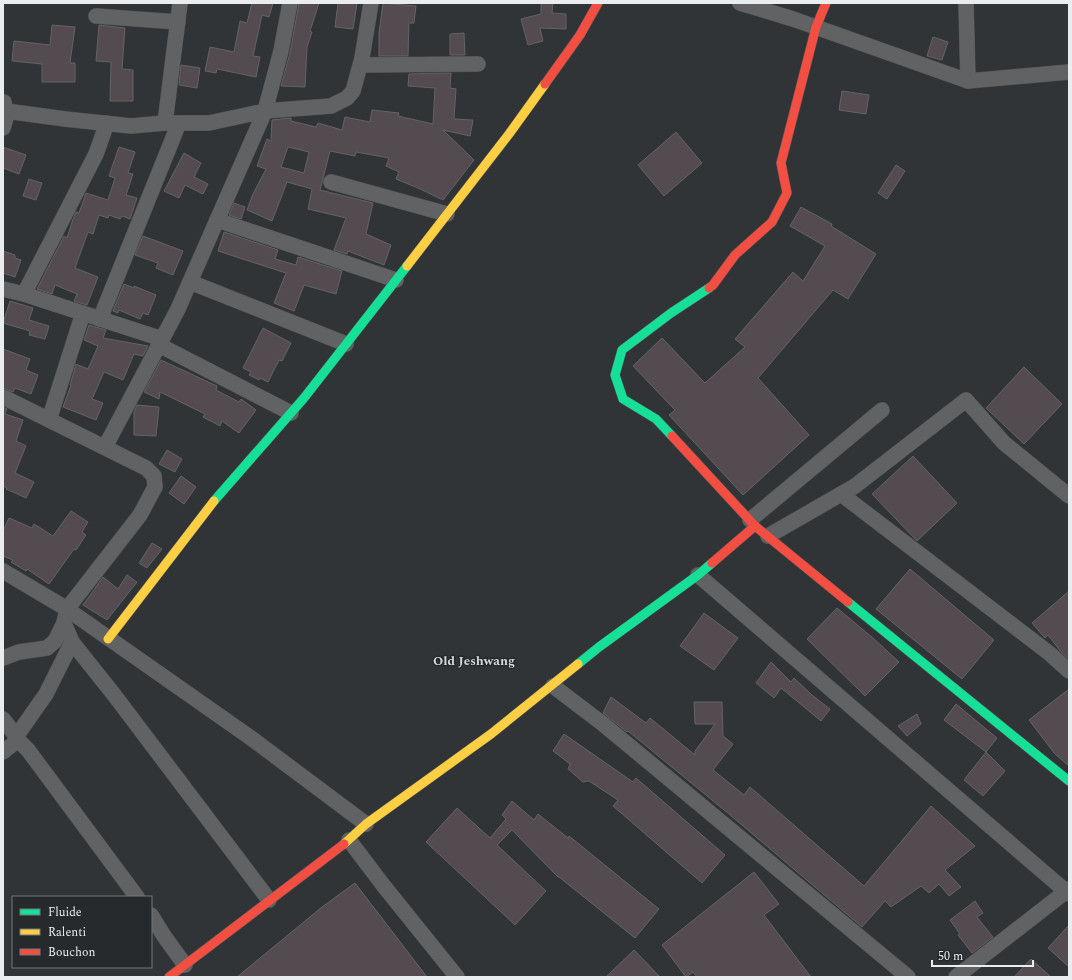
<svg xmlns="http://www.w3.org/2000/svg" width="1072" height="980" viewBox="0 0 1072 980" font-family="Spectral,serif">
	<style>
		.building { fill: #544b50; stroke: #626364; fill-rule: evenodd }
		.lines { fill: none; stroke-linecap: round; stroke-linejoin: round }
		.street-casing { stroke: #505254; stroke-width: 16 }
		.fast-casing { stroke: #505254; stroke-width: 10 }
		.slow-casing { stroke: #505254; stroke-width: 10 }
		.jam-casing { stroke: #505254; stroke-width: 10 }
		.street { stroke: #606263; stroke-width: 15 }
		.fast { stroke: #16e098; stroke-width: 9 }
		.slow { stroke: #ffcf43; stroke-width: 9 }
		.jam { stroke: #f24e42; stroke-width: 9 }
		.labels { text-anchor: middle; stroke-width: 3; stroke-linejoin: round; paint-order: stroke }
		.neighbourhood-label { font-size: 13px; font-weight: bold; fill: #d2d7db; stroke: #262a2d }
	</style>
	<rect width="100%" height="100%" fill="#313436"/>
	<g class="building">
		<path d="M 252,3 L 273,3 L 269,17 L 262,15 L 253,56 L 260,57 L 256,77 L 217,69 L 216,73 L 205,71 L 210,47 L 234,52 L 240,21 L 247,23 Z"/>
		<path d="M 299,3 L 319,3 L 310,31 L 312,32 L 307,47 L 305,87 L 281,86 L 290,53 Z"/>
		<path d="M 338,3 L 357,3 L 353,29 L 335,27 Z"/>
		<path d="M 383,3 L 416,6 L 414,23 L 409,23 L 408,56 L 379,56 L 379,33 Z"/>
		<path d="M 541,3 L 553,3 L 552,13 L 566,14 L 566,29 L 540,28 L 543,41 L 528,45 L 521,19 L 541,14 Z"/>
		<path d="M 52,25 L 75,27 L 70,63 L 75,63 L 75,82 L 42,82 L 42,64 L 12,61 L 14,41 L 50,45 Z"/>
		<path d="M 99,25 L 125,28 L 122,69 L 133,70 L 133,101 L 110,101 L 111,62 L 96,61 Z"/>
		<path d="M 464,33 L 465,55 L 450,55 L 450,34 Z"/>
		<path d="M 933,37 L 948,42 L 942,60 L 927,56 Z"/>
		<path d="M 181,65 L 200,68 L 197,88 L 179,85 Z"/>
		<path d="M 451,73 L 450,88 L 456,89 L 454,119 L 473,120 L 470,136 L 443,130 L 474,160 L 443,200 L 418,188 L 396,179 L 399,172 L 386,166 L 389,158 L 356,152 L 355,156 L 330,151 L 320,190 L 373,203 L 366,234 L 391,245 L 384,265 L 348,251 L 347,254 L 334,250 L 346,218 L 308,209 L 312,189 L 287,182 L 272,221 L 247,210 L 253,194 L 266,169 L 257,166 L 267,139 L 271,141 L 272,120 L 291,118 L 291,121 L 316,127 L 318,123 L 342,130 L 345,117 L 370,122 L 372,110 L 399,113 L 398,116 L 433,124 L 435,88 L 408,86 L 409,74 ZM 288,147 L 309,152 L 304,173 L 281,167 Z"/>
		<path d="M 842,91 L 869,95 L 866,114 L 839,110 Z"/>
		<path d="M 676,132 L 702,163 L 664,196 L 638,165 Z"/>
		<path d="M 3,147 L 26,155 L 19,174 L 3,168 Z"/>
		<path d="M 119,147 L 135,152 L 128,173 L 133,174 L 126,195 L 137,198 L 130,219 L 122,216 L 120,219 L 109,215 L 108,218 L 99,215 L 93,234 L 88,232 L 75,268 L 98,277 L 87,305 L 74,301 L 77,294 L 55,285 L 52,294 L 37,289 L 64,236 L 67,238 L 73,219 L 76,212 L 79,213 L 86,193 L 108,200 L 115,178 L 109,176 Z"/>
		<path d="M 184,153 L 201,163 L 194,177 L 208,184 L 203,194 L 185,185 L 179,198 L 164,191 Z"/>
		<path d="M 896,165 L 905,171 L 887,199 L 878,193 Z"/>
		<path d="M 29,179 L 42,183 L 36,200 L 23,196 Z"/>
		<path d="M 234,203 L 245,207 L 241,219 L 229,215 Z"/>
		<path d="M 801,207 L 832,224 L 831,226 L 876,254 L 848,299 L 833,290 L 758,378 L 809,435 L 743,495 L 669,415 L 675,410 L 633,366 L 662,338 L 705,383 L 745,347 L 735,339 L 793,272 L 803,281 L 825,246 L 790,226 Z"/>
		<path d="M 224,232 L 278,250 L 275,259 L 296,265 L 298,257 L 342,271 L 336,294 L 304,285 L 294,311 L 274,303 L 286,273 L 218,251 Z"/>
		<path d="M 143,236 L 183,251 L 173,275 L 156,268 L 158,263 L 135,255 Z"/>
		<path d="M 3,251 L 15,255 L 15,258 L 21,260 L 15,277 L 3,273 Z"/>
		<path d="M 124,284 L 134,288 L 134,286 L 156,295 L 148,315 L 143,313 L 140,319 L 119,310 L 118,313 L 113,311 Z"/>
		<path d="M 10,301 L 33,308 L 29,320 L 49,326 L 45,339 L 29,335 L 30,331 L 3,323 Z"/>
		<path d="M 89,325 L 106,330 L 103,338 L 148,346 L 143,356 L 134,354 L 123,380 L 104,372 L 92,399 L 103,403 L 96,420 L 63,407 L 71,385 L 70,385 L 76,364 L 88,369 L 98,346 L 84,340 Z"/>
		<path d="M 263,328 L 291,343 L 282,361 L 279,360 L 268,382 L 260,378 L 259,380 L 249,375 L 251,372 L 243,368 Z"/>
		<path d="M 3,349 L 30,359 L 26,370 L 38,375 L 31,394 L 15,388 L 13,392 L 3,388 Z"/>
		<path d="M 161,360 L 217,386 L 216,390 L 239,402 L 241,399 L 256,410 L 239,433 L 222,421 L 220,426 L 203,417 L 205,414 L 160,392 L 159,399 L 144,392 Z"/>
		<path d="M 1024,367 L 1062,404 L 1024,444 L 986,408 Z"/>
		<path d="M 137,405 L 159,407 L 156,436 L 134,435 L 134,412 Z"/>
		<path d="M 3,407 L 7,409 L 5,414 L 23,420 L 16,441 L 26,446 L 15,473 L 34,482 L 26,498 L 6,489 L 7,488 L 3,486 Z"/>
		<path d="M 167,450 L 182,459 L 175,472 L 159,464 Z"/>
		<path d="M 913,456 L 957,503 L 917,541 L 872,494 Z"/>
		<path d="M 181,476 L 196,487 L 184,504 L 169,493 Z"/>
		<path d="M 71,511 L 88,522 L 82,532 L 86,535 L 76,550 L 74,549 L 49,584 L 27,569 L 26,571 L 11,562 L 13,560 L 3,556 L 3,531 L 9,518 L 32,528 L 34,524 L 53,536 Z"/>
		<path d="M 152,543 L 162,549 L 147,568 L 139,563 Z"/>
		<path d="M 910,569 L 994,640 L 962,679 L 876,609 Z"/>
		<path d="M 127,575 L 137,582 L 107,620 L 83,605 L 103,577 L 118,589 Z"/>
		<path d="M 1069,591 L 1069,659 L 1061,652 L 1048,635 L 1045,638 L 1032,623 Z"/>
		<path d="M 837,608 L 873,638 L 899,662 L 865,696 L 807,639 Z"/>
		<path d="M 704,613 L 738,638 L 714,670 L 680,646 Z"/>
		<path d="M 771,662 L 791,682 L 794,678 L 812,695 L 830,709 L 821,721 L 781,688 L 774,698 L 756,683 Z"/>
		<path d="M 1069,689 L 1069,766 L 1055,754 L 1029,720 Z"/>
		<path d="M 611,697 L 646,723 L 650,718 L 695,755 L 695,751 L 715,724 L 695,724 L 694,702 L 722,702 L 723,736 L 733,744 L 713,770 L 744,795 L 750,787 L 864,886 L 931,806 L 975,846 L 945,870 L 961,887 L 949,896 L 939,884 L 929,893 L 921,886 L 891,907 L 885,901 L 862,927 L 729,814 L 628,731 L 627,732 L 603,713 Z"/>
		<path d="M 956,704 L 997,738 L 986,752 L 944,720 Z"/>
		<path d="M 917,714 L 921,724 L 907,736 L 898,726 Z"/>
		<path d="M 564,734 L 633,782 L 636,778 L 725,855 L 702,883 L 613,806 L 618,800 L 589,781 L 583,782 L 568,769 L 570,764 L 553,751 Z"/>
		<path d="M 986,752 L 1005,771 L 983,796 L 964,780 Z"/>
		<path d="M 512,801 L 534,820 L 538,814 L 568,838 L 569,836 L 659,909 L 635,938 L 559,877 L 558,877 L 512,830 L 497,845 L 546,891 L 515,925 L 426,842 L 457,808 L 490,838 L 506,819 L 502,815 Z"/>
		<path d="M 754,872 L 779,904 L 764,915 L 811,977 L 697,977 L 693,972 L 686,977 L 662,945 Z"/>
		<path d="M 355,883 L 427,977 L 237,977 L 322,907 Z"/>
		<path d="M 975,901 L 983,913 L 977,917 L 993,937 L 972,953 L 958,935 L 960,934 L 950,920 Z"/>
		<path d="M 1069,925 L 1069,967 L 1048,948 Z"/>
		<path d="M 634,950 L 660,977 L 606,977 Z"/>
		<path d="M 1031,959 L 1051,977 L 1014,977 Z"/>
	</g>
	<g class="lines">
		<g class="street-casing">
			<g id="street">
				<path d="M 740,3 L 793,19 L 968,81 L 966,3"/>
				<path d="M 96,16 L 178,22"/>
				<path d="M 361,65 L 478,64"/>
				<path d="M 968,81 L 1069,72"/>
				<path d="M 6,111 L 65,119 L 131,126 L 165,123 L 209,123 L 265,111 L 331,106 L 347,98 L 353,91 L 362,58 L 371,3"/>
				<path d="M 165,123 L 180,3"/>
				<path d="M 3,128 L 6,118 L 4,102"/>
				<path d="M 331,182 L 447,214"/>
				<path d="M 217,220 L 396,280"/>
				<path d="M 190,282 L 346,344"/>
				<path d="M 3,289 L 24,294 L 162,339"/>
				<path d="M 24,294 L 96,154 L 107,123"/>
				<path d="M 100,319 L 179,123"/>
				<path d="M 159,345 L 291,413"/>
				<path d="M 3,397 L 146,468 L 154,476 L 155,487 L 140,515 L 67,609 L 64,623 L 72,642 L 115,696 L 269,900"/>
				<path d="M 49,420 L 83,313"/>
				<path d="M 105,447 L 178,309 L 265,111 L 281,51 L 290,3"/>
				<path d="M 841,494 L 1049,653 L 1069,671"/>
				<path d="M 750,520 L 882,410"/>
				<path d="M 768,536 L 855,486 L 966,400 L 1004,443 L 1069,496"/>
				<path d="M 3,571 L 67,609 L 251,738 L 366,824"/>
				<path d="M 698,575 L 1069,894"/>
				<path d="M 72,642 L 46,694 L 18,734 L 18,740 L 28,750 L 137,897"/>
				<path d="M 3,658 L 19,652 L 47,648 L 55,641 L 64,623"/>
				<path d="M 553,686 L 603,724 L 908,977"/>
				<path d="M 3,719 L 13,732 L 18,740 L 3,752"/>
				<path d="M 349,840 L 383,885 L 457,977"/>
				<path d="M 151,915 L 164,936 L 185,965"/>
				<path d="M 956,977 L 1069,889"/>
			</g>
		</g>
		<g class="fast-casing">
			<g id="fast">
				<path d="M 672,436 L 656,419 L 623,399 L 615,375 L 622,350 L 671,313 L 709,288"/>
				<path d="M 214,501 L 304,398 L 407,266"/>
				<path d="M 848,602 L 1069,781"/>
				<path d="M 578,664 L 599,647 L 698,575 L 712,563"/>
			</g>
		</g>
		<g class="slow-casing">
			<g id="slow">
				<path d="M 407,266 L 509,134 L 545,84"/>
				<path d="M 108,639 L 214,501"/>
				<path d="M 344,844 L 366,824 L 491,734 L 578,664"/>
			</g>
		</g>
		<g class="jam-casing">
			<g id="jam">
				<path d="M 545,84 L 580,35 L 598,3"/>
				<path d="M 709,288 L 713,285 L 735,255 L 772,222 L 787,193 L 781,163 L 816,27 L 826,3"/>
				<path d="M 672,436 L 755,526 L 848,602"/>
				<path d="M 712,563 L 755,526"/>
				<path d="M 169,977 L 344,844"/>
			</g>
		</g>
		<use href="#street" class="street"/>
		<use href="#fast" class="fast"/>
		<use href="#slow" class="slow"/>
		<use href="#jam" class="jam"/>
	</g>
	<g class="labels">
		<g class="neighbourhood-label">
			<text x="474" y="665">Old Jeshwang</text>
		</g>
	</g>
	<rect width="1072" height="980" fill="none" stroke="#eaedef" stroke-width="8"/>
	<rect x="12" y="896" width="140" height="72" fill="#262a2d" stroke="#74787b"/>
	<rect x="20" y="909" width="20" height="6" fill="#16e098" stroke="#74787b"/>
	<text x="48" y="916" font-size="12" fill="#eaedef">Fluide</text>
	<rect x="20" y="929" width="20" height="6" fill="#ffcf43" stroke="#74787b"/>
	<text x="48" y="936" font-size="12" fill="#eaedef">Ralenti</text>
	<rect x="20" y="949" width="20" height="6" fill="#f24e42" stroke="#74787b"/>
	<text x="48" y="956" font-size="12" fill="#eaedef">Bouchon</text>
	<path d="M932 960v6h101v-6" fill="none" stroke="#eaedef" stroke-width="2"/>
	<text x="938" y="960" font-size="12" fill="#eaedef" stroke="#262a2d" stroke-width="3" paint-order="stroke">50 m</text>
</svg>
